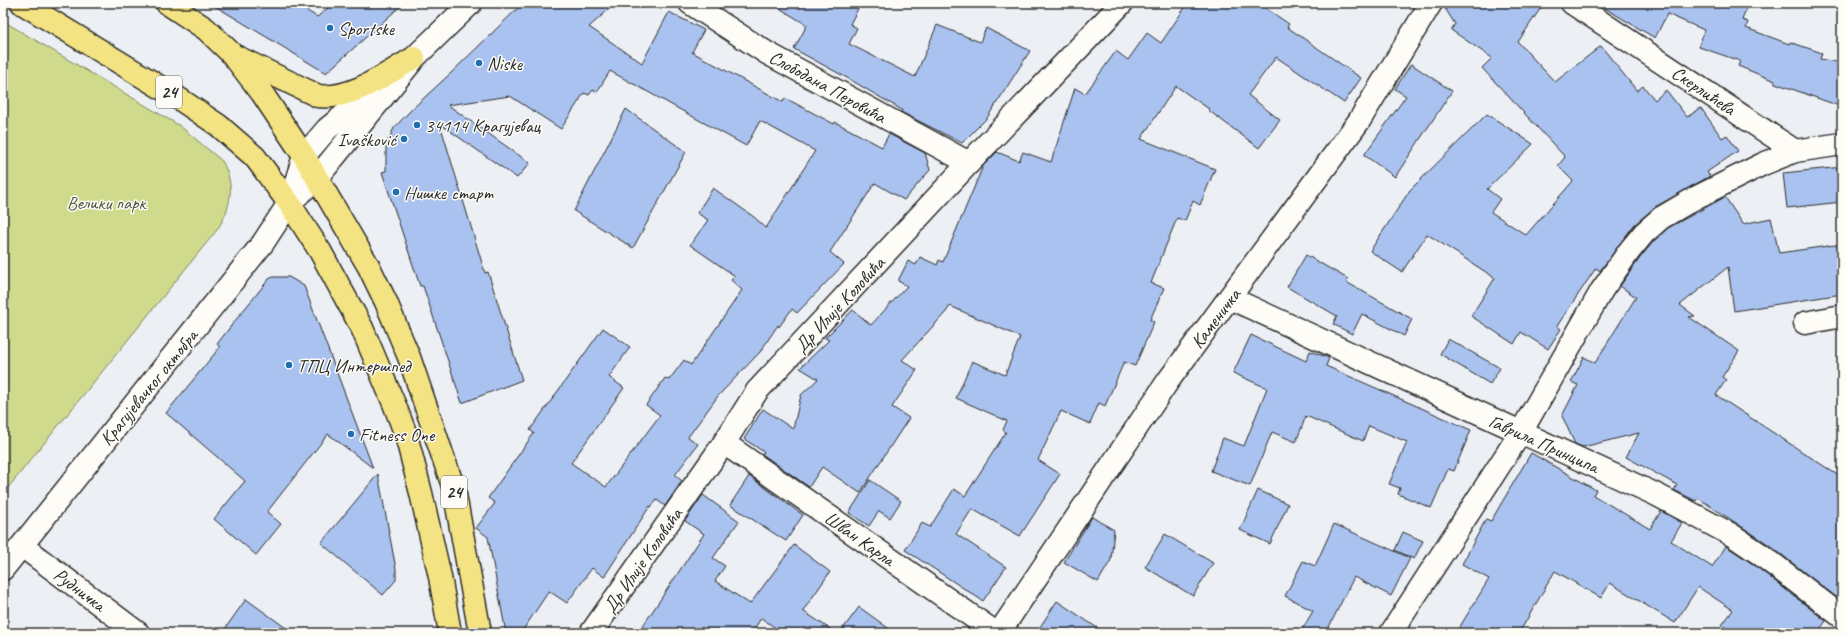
<svg xmlns="http://www.w3.org/2000/svg" width="1845" height="636" viewBox="0 0 1845 636" font-family="Caveat,sans-serif">
	<style>
		.park { fill: #cfda8d; stroke: #7d825c }
		.building { fill: #a9c2ef; stroke: #2b2b2b }
		.lines { fill: none; stroke-linecap: round; stroke-linejoin: round }
		.minor-casing { stroke: #2b2b2b; stroke-width: 25 }
		.tertiary-casing { stroke: #2b2b2b; stroke-width: 25 }
		.primary-casing { stroke: #2b2b2b; stroke-width: 25 }
		.minor { stroke: #fdfcf7; stroke-width: 22 }
		.tertiary { stroke: #fdfcf7; stroke-width: 22 }
		.primary { stroke: #f4e382; stroke-width: 22 }
		.poi-dot { fill: #1f6fb2; stroke: #fdfcf7; stroke-width: 1.5 }
		.labels { text-anchor: middle; stroke-width: 3; stroke-linejoin: round; paint-order: stroke }
		.shield { fill: #fdfcf7; stroke: #6a6a68; stroke-width: 1 }
		.shield-label { font-size: 18px; font-weight: bold; fill: #2b2b2b }
		.poi-label { font-size: 19px; fill: #2b2b2b; stroke: #fdfcf7; text-anchor: start }
		.street-label { font-size: 19px; fill: #2b2b2b; stroke: #fdfcf7 }
		.park-label { font-size: 19px; fill: #545744; stroke: #fdfcf7 }
	</style>
	<rect width="100%" height="100%" fill="#ecf0f5"/>
	<filter id="ink" filterUnits="userSpaceOnUse"><feTurbulence type="fractalNoise" baseFrequency=".025" numOctaves="2"/><feDisplacementMap in="SourceGraphic" scale="8" xChannelSelector="R" yChannelSelector="G"/><feConvolveMatrix kernelMatrix="1 2 1 2 8 2 1 2 1" color-interpolation-filters="sRGB"/></filter>
	<g filter="url(#ink)">
		<path class="park" d="M 3,21 L 180,126 L 222,161 C 236,185 231,208 217,230 L 3,494 Z"/>
		<g class="building">
			<path d="M 210,3 L 295,3 L 317,17 L 334,3 L 404,3 L 326,73 Z"/>
			<path d="M 523,3 L 616,3 L 589,27 L 642,63 L 669,12 L 704,30 L 692,52 L 783,102 L 785,98 L 834,124 L 835,122 L 882,147 L 889,134 L 925,153 L 930,170 L 904,200 L 875,183 L 830,252 L 844,264 L 797,313 L 792,309 L 779,327 L 778,325 L 760,352 L 718,396 L 688,437 L 698,444 L 675,475 L 682,481 L 665,506 L 657,500 L 651,507 L 650,506 L 604,577 L 592,568 L 567,603 L 549,591 L 521,633 L 506,633 L 488,537 L 476,528 L 495,503 L 488,498 L 534,433 L 530,430 L 603,328 L 630,347 L 609,377 L 624,388 L 571,463 L 606,487 L 660,415 L 646,405 L 665,378 L 669,380 L 684,360 L 691,365 L 742,290 L 731,280 L 735,276 L 690,245 L 708,220 L 697,213 L 713,188 L 754,217 L 766,228 L 815,151 L 760,121 L 746,146 L 610,71 L 597,92 L 593,90 L 589,95 L 584,93 L 561,129 L 510,96 L 448,105 L 530,163 L 517,178 L 440,124 L 485,273 L 488,272 L 522,380 L 462,403 L 423,286 L 420,286 L 382,172 L 386,171 L 386,145 L 394,128 L 411,110 L 451,73 Z"/>
			<path d="M 771,3 L 861,3 L 850,24 L 857,28 L 849,44 L 915,77 L 937,25 L 980,42 L 986,28 L 1030,51 L 987,118 L 962,143 L 901,112 L 902,110 L 849,79 L 794,49 L 807,25 Z"/>
			<path d="M 1188,3 L 1258,3 L 1289,24 L 1287,27 L 1361,78 L 1344,103 L 1276,57 L 1248,95 L 1280,120 L 1259,148 L 1208,110 L 1209,109 L 1176,86 L 1141,139 L 1215,169 L 1200,205 L 1193,201 L 1185,221 L 1177,218 L 1151,283 L 1164,288 L 1150,320 L 1154,322 L 1135,366 L 1124,362 L 1105,406 L 1099,403 L 1090,424 L 1061,411 L 1038,460 L 1060,474 L 1020,536 L 972,509 L 956,534 L 1006,567 L 983,601 L 905,550 L 922,523 L 930,527 L 954,489 L 965,496 L 1006,432 L 1003,430 L 1007,421 L 956,398 L 972,361 L 1005,375 L 1020,337 L 950,306 L 946,312 L 902,360 L 917,370 L 892,407 L 909,418 L 860,493 L 822,467 L 809,487 L 762,454 L 764,452 L 744,439 L 763,409 L 793,429 L 801,395 L 818,379 L 800,368 L 829,340 L 825,338 L 853,310 L 871,325 L 907,286 L 898,281 L 908,261 L 916,265 L 920,257 L 937,265 L 939,260 L 943,262 L 983,166 L 997,152 L 1019,161 L 1023,152 L 1051,162 L 1075,88 L 1085,94 L 1116,51 L 1128,60 L 1147,33 L 1161,43 Z"/>
			<path d="M 1443,3 L 1544,3 L 1518,42 L 1555,82 L 1601,46 L 1637,91 L 1643,86 L 1655,100 L 1666,90 L 1687,117 L 1701,108 L 1722,138 L 1727,135 L 1738,151 L 1707,172 L 1710,176 L 1655,207 L 1634,225 L 1600,271 L 1596,268 L 1557,326 L 1561,329 L 1548,349 L 1521,332 L 1514,344 L 1471,316 L 1495,278 L 1427,234 L 1402,272 L 1370,251 L 1410,190 L 1487,114 L 1533,144 L 1487,189 L 1500,199 L 1491,212 L 1526,235 L 1573,181 L 1558,166 L 1565,157 L 1482,68 L 1492,58 L 1451,30 L 1455,24 L 1443,5 Z"/>
			<path d="M 1596,3 L 1748,3 L 1742,20 L 1748,22 L 1746,28 L 1789,44 L 1790,42 L 1822,53 L 1820,59 L 1842,63 L 1842,107 L 1775,83 L 1775,81 L 1738,66 L 1740,61 L 1699,47 L 1704,30 L 1667,14 L 1655,38 Z"/>
			<path d="M 1411,64 L 1452,91 L 1395,177 L 1364,155 L 1406,96 L 1395,89 Z"/>
			<path d="M 626,109 L 686,152 L 633,248 L 574,211 Z"/>
			<path d="M 1842,167 L 1842,202 L 1787,208 L 1783,173 Z"/>
			<path d="M 1725,197 L 1743,224 L 1771,218 L 1779,253 L 1842,244 L 1842,294 L 1734,311 L 1728,267 L 1680,305 L 1695,316 L 1689,317 L 1739,351 L 1722,377 L 1726,380 L 1716,395 L 1842,478 L 1842,597 L 1840,600 L 1768,544 L 1739,525 L 1698,498 L 1696,501 L 1674,490 L 1677,485 L 1626,457 L 1639,433 L 1583,447 L 1575,444 L 1562,416 L 1578,385 L 1571,382 L 1584,357 L 1595,363 L 1636,297 L 1620,286 L 1640,258 L 1653,242 L 1668,228 Z"/>
			<path d="M 1306,255 L 1348,279 L 1346,282 L 1412,319 L 1404,336 L 1362,314 L 1352,334 L 1333,324 L 1337,316 L 1287,287 Z"/>
			<path d="M 273,277 L 289,277 L 304,286 L 373,468 L 328,434 L 267,512 L 281,524 L 256,555 L 214,519 L 245,481 L 166,413 L 220,347 L 217,344 L 238,317 L 269,279 Z"/>
			<path d="M 1251,335 L 1306,361 L 1310,351 L 1329,358 L 1326,366 L 1471,430 L 1454,471 L 1448,469 L 1431,508 L 1398,494 L 1400,488 L 1389,484 L 1407,442 L 1369,426 L 1363,441 L 1306,416 L 1296,442 L 1272,432 L 1250,486 L 1211,471 L 1223,438 L 1244,446 L 1267,388 L 1233,373 Z"/>
			<path d="M 1448,339 L 1500,368 L 1490,384 L 1440,354 Z"/>
			<path d="M 1531,453 L 1596,490 L 1593,495 L 1650,529 L 1661,511 L 1682,523 L 1671,541 L 1712,567 L 1726,546 L 1753,564 L 1826,621 L 1817,633 L 1733,633 L 1722,625 L 1733,610 L 1698,587 L 1675,623 L 1610,583 L 1601,598 L 1555,571 L 1519,633 L 1456,633 L 1489,579 L 1462,564 L 1486,519 L 1491,521 Z"/>
			<path d="M 378,474 L 396,569 L 396,580 L 383,595 L 321,543 Z"/>
			<path d="M 749,476 L 803,515 L 786,541 L 730,505 Z"/>
			<path d="M 870,480 L 901,501 L 890,518 L 879,511 L 869,526 L 849,513 Z"/>
			<path d="M 1258,490 L 1288,504 L 1270,544 L 1240,530 Z"/>
			<path d="M 703,495 L 739,521 L 713,558 L 725,566 L 715,581 L 750,604 L 794,545 L 830,572 L 803,611 L 836,633 L 783,633 L 761,618 L 752,633 L 638,633 L 704,534 L 685,521 Z"/>
			<path d="M 1092,517 L 1114,530 L 1111,560 L 1098,582 L 1064,562 Z"/>
			<path d="M 1334,524 L 1410,558 L 1391,596 L 1354,577 L 1326,633 L 1300,633 L 1313,611 L 1285,596 L 1303,561 L 1315,566 Z"/>
			<path d="M 1403,532 L 1423,541 L 1414,559 L 1395,550 Z"/>
			<path d="M 1165,534 L 1213,563 L 1193,596 L 1145,567 Z"/>
			<path d="M 246,599 L 293,633 L 222,633 Z"/>
			<path d="M 1057,601 L 1105,633 L 1036,633 Z"/>
			<path d="M 859,607 L 895,633 L 840,633 Z"/>
		</g>
		<g class="lines">
			<g class="minor-casing">
				<g id="minor">
					<path d="M 690,3 L 767,53 L 969,163"/>
					<path d="M 1572,3 L 1795,151 L 1842,144"/>
					<path d="M 1230,298 L 1657,495 L 1732,535 L 1760,554 L 1842,617"/>
					<path d="M 1805,323 L 1842,316"/>
					<path d="M 724,443 L 996,633"/>
					<path d="M 22,546 L 138,633"/>
					<path d="M 591,633 L 724,443 L 757,391 L 969,163 L 1122,3"/>
					<path d="M 999,633 L 1168,381 L 1359,121 L 1431,3"/>
					<path d="M 1391,633 L 1521,432 L 1602,290 L 1630,250 L 1644,233 L 1661,218 L 1695,198 L 1763,164 L 1795,151"/>
				</g>
			</g>
			<g class="tertiary-casing">
				<g id="tertiary">
					<path d="M 290,201 L 304,156 L 327,129 L 414,58 L 471,3"/>
					<path d="M 3,569 L 263,243 L 289,203 L 317,178 L 412,61"/>
				</g>
			</g>
			<g class="primary-casing">
				<g id="primary">
					<path d="M 22,3 L 178,98 L 218,125 L 255,157 L 289,203 L 320,251 L 362,328 L 395,406 L 406,435 L 421,493 L 440,577 L 450,633"/>
					<path d="M 167,3 L 206,29 L 232,54 L 262,93 L 304,156 L 369,267 L 386,302 L 409,357 L 454,489 L 480,633"/>
					<path d="M 237,57 L 318,96 C 351,100 386,74 414,58"/>
				</g>
			</g>
			<use href="#minor" class="minor"/>
			<use href="#tertiary" class="tertiary"/>
			<use href="#primary" class="primary"/>
		</g>
	</g>
	<g class="poi-dot">
		<circle cx="330" cy="28" r="4"/>
		<circle cx="479" cy="63" r="4"/>
		<circle cx="417" cy="125" r="4"/>
		<circle cx="404" cy="139" r="4"/>
		<circle cx="396" cy="192" r="4"/>
		<circle cx="289" cy="365" r="4"/>
		<circle cx="351" cy="434" r="4"/>
	</g>
	<g class="labels">
		<g class="shield">
			<rect x="156" y="76" width="26" height="32" rx="3"/>
			<rect x="441" y="476" width="26" height="32" rx="3"/>
		</g>
		<g class="shield-label">
			<text x="169" y="98">24</text>
			<text x="454" y="498">24</text>
		</g>
		<g class="poi-label">
			<text x="338" y="35">Sportske</text>
			<text x="487" y="70">Niske</text>
			<text x="425" y="132">34114 Крагујевац</text>
			<text x="396" y="146" text-anchor="end">Ivašković</text>
			<text x="404" y="199">Нишке старт</text>
			<text x="297" y="372">ТПЦ Интершпед</text>
			<text x="359" y="441">Fitness One</text>
		</g>
		<g class="street-label">
			<text transform="translate(828 86) rotate(29)" y="7">Слободана Перовића</text>
			<text transform="translate(1704 90) rotate(34)" y="7">Скерлићева</text>
			<text transform="translate(839 304) rotate(-47)" y="7">Др Илије Коловића</text>
			<text transform="translate(1215 318) rotate(-53)" y="7">Каменичка</text>
			<text transform="translate(148 387) rotate(-51)" y="7">Крагујевачког октобра</text>
			<text transform="translate(1544 443) rotate(24)" y="7">Гаврила Принципа</text>
			<text transform="translate(860 538) rotate(35)" y="7">Шван Карла</text>
			<text transform="translate(642 560) rotate(-55)" y="7">Др Илије Коловића</text>
			<text transform="translate(80 589) rotate(37)" y="7">Рудничка</text>
		</g>
		<g class="park-label">
			<text x="106" y="209">Велики парк</text>
		</g>
	</g>
	<rect width="1845" height="636" fill="none" stroke="#fdfcf7" stroke-width="16"/>
	<rect x="8" y="8" width="1829" height="620" fill="none" stroke="#2b2b2b" stroke-width="1.5" filter="url(#ink)"/>
</svg>
